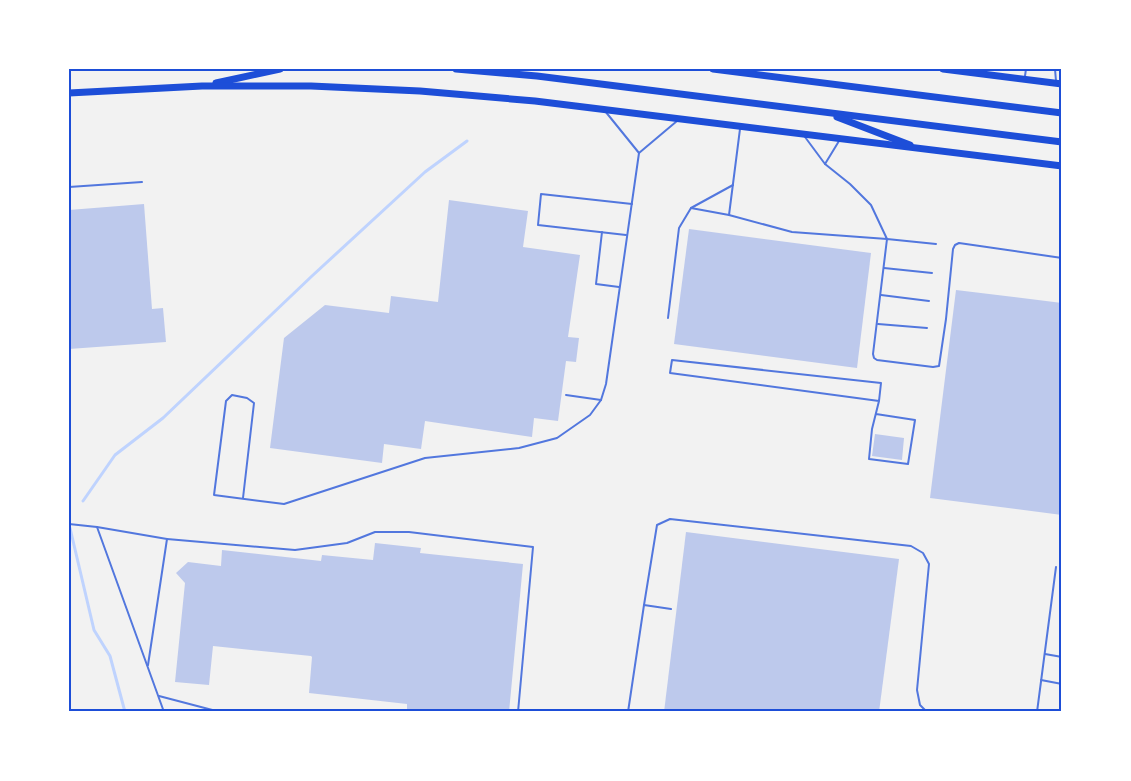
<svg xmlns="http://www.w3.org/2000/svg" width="1131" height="781" viewBox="0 0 1131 781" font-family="'Public Sans',sans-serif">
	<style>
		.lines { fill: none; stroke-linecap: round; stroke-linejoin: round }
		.stream { stroke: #bfd3fe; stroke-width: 3 }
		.building { fill: #bdc9ec }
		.service { stroke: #5277de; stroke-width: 2 }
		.trunk { stroke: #1d4ed8; stroke-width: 7 }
		.neatline { fill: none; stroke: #1d4ed8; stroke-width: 2 }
	</style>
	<rect width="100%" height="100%" fill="#f2f2f2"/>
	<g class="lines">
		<g class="stream">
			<path d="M 83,501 L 115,455 L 163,418 L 312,276 L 425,172 L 467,141"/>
			<path d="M 70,528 L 94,630 L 110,656 L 125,712"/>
		</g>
	</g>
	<g class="building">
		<path d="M 449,200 L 528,211 L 523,247 L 580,255 L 568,337 L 579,338 L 576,362 L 566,361 L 558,421 L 534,418 L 532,437 L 425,421 L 421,449 L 384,444 L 382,463 L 270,448 L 284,338 L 325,305 L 389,313 L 391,296 L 438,302 Z"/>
		<path d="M 144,204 L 152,309 L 163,308 L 166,342 L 69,349 L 69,210 Z"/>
		<path d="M 689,229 L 871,253 L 857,368 L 674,344 Z"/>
		<path d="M 956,290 L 1062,303 L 1062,515 L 930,498 Z"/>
		<path d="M 875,434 L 904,438 L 902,460 L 872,456 Z"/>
		<path d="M 686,532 L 899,559 L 879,712 L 664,712 Z"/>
		<path d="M 375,543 L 421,548 L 420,553 L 523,564 L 509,712 L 407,712 L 407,704 L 309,693 L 312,657 L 311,656 L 213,646 L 209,685 L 175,682 L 185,583 L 176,573 L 188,562 L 221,566 L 222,550 L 321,561 L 322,555 L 373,560 Z"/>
	</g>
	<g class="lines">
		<g class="service">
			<path d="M 1055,69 L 1056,81"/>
			<path d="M 1025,76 L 1026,69"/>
			<path d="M 605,111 L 639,153"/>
			<path d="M 740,129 L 729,215 L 792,232 L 887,239 L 871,205 L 850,184 L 825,164 L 805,137"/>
			<path d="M 825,164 L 839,141"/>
			<path d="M 69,187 L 142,182"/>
			<path d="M 691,208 L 733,185"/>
			<path d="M 602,232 L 596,284 L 619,287"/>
			<path d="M 626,235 L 538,225 L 541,194 L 632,204"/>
			<path d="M 936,244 L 887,239 L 873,354 L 874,358 L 877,360 L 933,367 L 939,366 L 946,319 L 953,249 L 955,245 L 959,243 L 1062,258"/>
			<path d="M 884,268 L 932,273"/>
			<path d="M 881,295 L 929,301"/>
			<path d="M 668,318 L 679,228 L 691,208 L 729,215"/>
			<path d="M 878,324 L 927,328"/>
			<path d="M 566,395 L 601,400"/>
			<path d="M 876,414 L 915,420 L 908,464 L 869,459 L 872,429 L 879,401 L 881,383 L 672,360 L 670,373 L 879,401"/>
			<path d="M 243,498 L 254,403 L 247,398 L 232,395 L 226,401 L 214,495 L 284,504 L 425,458 L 519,448 L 557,438 L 590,415 L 601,400 L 606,384 L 639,153 L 677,121"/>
			<path d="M 69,524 L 97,527 L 164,712"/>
			<path d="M 97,527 L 167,539 L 148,665"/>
			<path d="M 167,539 L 295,550 L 347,543 L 375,532 L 409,532 L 533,547 L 518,712"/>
			<path d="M 644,605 L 657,525 L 670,519 L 911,546 L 923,553 L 929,564 L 917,690 L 920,705 L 927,712"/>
			<path d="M 1045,654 L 1062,657"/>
			<path d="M 1041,680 L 1062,684"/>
			<path d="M 159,696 L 220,712"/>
			<path d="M 628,712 L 644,605 L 671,609"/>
			<path d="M 1037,712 L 1056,567"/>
		</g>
		<g class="trunk">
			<path d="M 456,69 L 537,76 L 1062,142"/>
			<path d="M 713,69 L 1062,113"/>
			<path d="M 943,69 L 1062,84"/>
			<path d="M 216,83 L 280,69"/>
			<path d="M 69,93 L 202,86 L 311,86 L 420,91 L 535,101 L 1062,166"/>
			<path d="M 837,117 L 910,145"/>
		</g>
	</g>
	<rect width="1131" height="781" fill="none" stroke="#ffffff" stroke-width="141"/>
	<rect x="70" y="70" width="990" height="640" class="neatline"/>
</svg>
